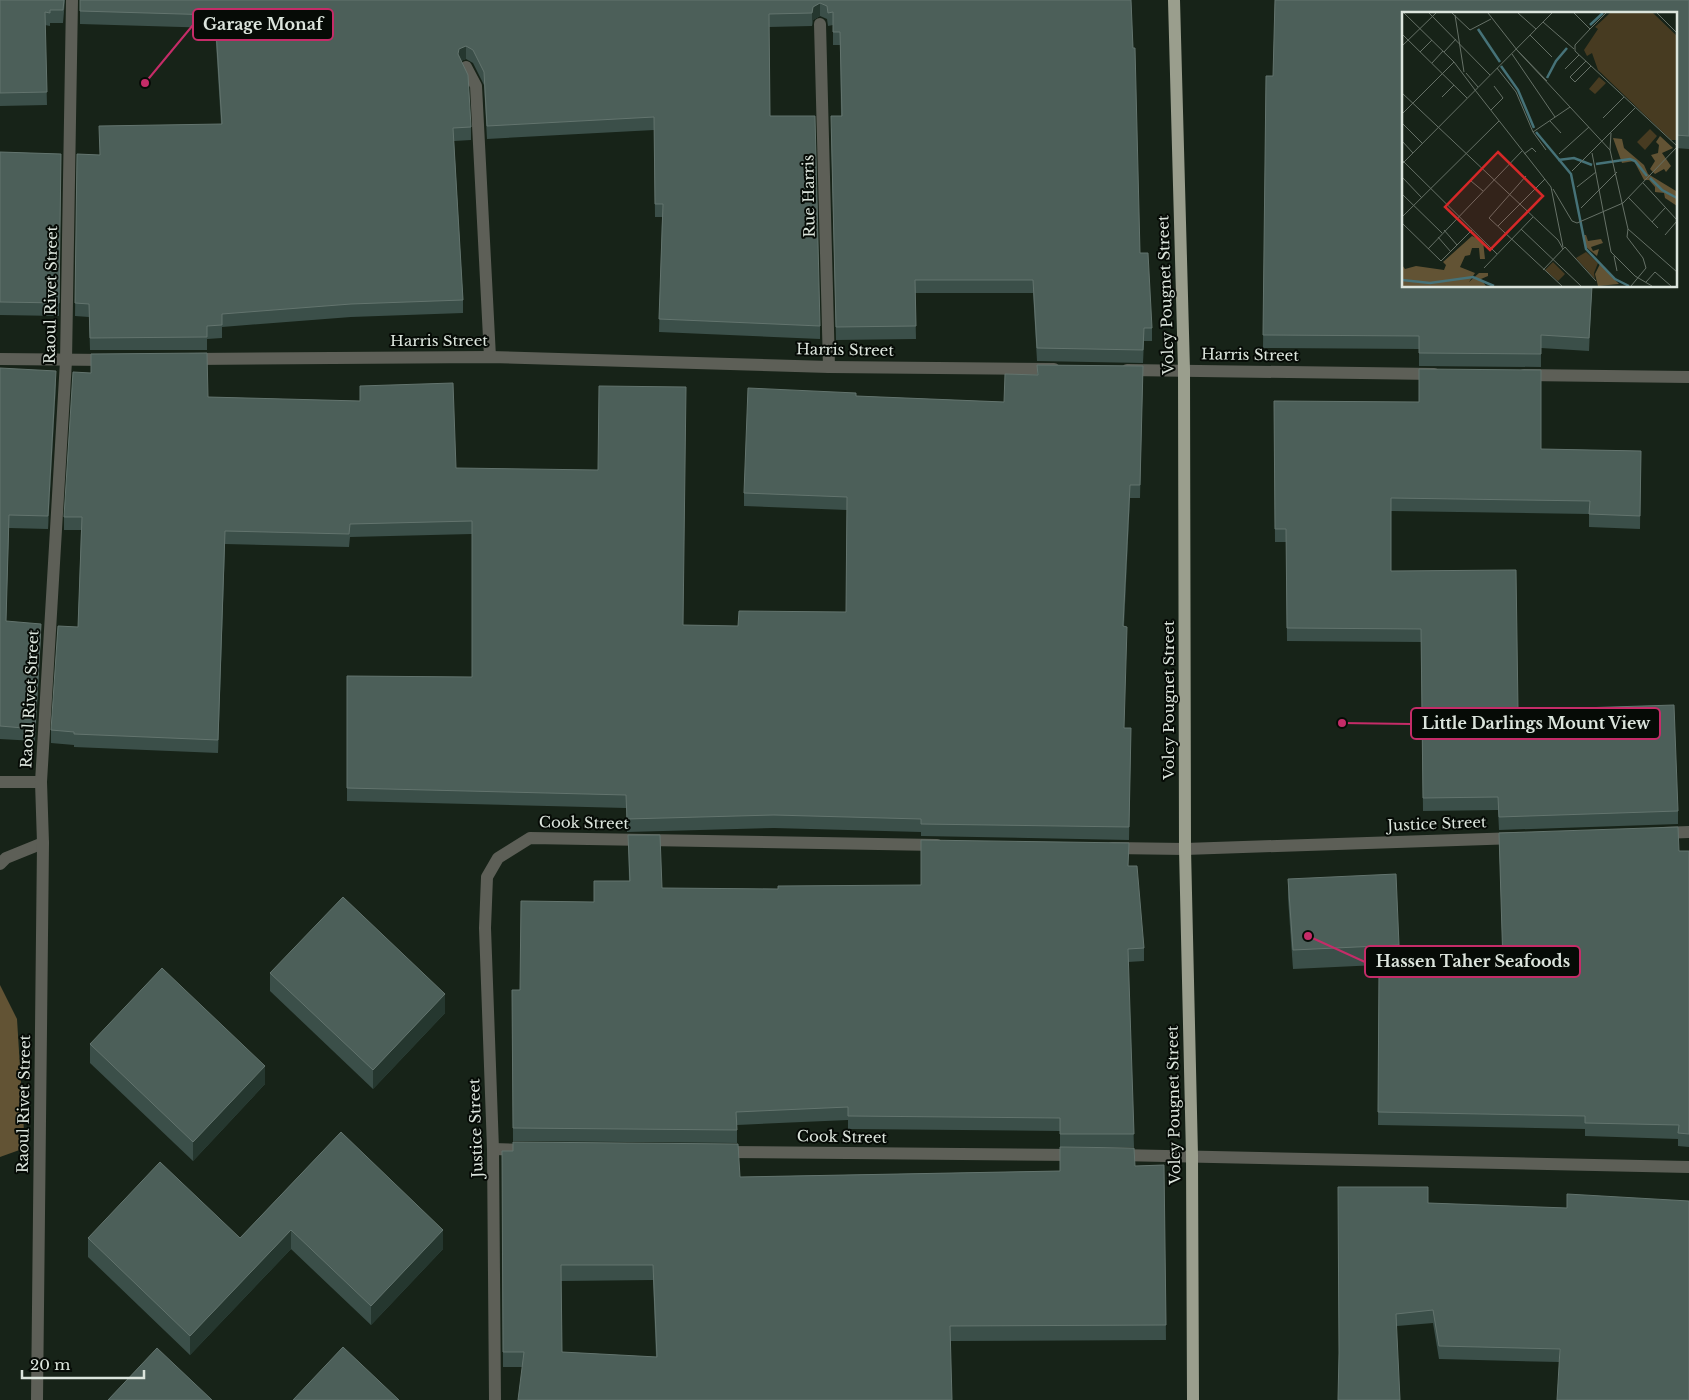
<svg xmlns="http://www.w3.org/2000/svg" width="1689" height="1400" viewBox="0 0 1689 1400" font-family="'Libre Baskerville',serif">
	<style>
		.forest { fill: #625334 }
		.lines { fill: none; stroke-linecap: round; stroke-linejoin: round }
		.minor { stroke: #5d5f57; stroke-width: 12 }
		.major { stroke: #9a9e8d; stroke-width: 12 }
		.wall { fill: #3b4f49; fill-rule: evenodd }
		.shaded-wall { fill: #25372f }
		.building { fill: #4c5f59; stroke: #63746e; fill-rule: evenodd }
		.labels { text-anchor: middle; stroke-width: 4; stroke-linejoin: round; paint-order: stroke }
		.street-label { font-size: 15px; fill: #dce5dd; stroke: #060b06 }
		.inset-river { fill: none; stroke: #467278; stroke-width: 2.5 }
		.inset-road { fill: none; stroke: #667167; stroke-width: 1 }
		.view { fill: #d62828; fill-opacity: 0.15; stroke: #d62828; stroke-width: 2.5 }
		.inset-edge { fill: none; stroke: #dce5dd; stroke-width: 2.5 }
		.leader { fill: none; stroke: #c52c68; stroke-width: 2 }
		.callout-dot { fill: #c52c68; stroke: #060b06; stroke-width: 2 }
		.callout { fill: #060b06; stroke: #c52c68; stroke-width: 2 }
		.callout-label { font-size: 16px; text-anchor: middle; font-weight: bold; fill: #dce5dd }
	</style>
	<rect width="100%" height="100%" fill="#172318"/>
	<path class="forest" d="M 0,985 L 17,1019 L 25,1148 L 0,1157 Z"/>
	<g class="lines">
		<g class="minor">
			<path d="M 820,24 L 829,367"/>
			<path d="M 466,67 L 476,86 L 490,357"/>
			<path d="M 0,359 L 107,360"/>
			<path d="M 192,359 L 490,357 L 829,367 L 1054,369"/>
			<path d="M 1127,370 L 1434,374"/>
			<path d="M 1524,375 L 1689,377"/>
			<path d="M 0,782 L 41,782"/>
			<path d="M 1662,833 L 1689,832"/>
			<path d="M 1112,848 L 1185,849 L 1517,838"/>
			<path d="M 0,864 L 6,858 L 43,843"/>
			<path d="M 493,1149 L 531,1150"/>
			<path d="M 723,1152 L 1076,1155"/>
			<path d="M 1118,1155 L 1689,1167"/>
			<path d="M 37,1400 L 43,843 L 41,782 L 66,361 L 72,0"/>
			<path d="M 495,1400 L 493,1149 L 485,928 L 487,877 L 498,858 L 530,838 L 937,845"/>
		</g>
		<path class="major" d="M 1174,0 L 1184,370 L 1185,849 L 1192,1156 L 1193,1400"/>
	</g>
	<g class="wall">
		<path d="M 0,0 L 65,0 L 63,23 L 50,23 L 50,26 L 45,25 L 47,105 L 0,106 Z"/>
		<path d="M 80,0 L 1131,0 L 1140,253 L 1152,328 L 1152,341 L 1144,341 L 1143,363 L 1037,361 L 1033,293 L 915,293 L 916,339 L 836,340 L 831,129 L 841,116 L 840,45 L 833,45 L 833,25 L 828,26 L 827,19 L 820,16 L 813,20 L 812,26 L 769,27 L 770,116 L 820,326 L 820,339 L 659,332 L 662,217 L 655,217 L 654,130 L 487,139 L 484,85 L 473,63 L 466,59 L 461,61 L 471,127 L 471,140 L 454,141 L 463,300 L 463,313 L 351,317 L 222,327 L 222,338 L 207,339 L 207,350 L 90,350 L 89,317 L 75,316 L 77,154 L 99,155 L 221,124 L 215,28 L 80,24 Z"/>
		<path d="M 1275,0 L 1689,0 L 1689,149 L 1675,148 L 1675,14 L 1403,14 L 1403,286 L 1592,286 L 1589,351 L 1541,348 L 1541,367 L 1419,366 L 1419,349 L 1263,348 L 1266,76 L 1273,76 Z"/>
		<path d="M 0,152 L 61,154 L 59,316 L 0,315 Z"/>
		<path d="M 1037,365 L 1143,366 L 1140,498 L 1130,498 L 1124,626 L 1124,728 L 1131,728 L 1129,840 L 921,836 L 921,832 L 774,828 L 627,832 L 626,808 L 347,801 L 347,676 L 472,677 L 472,534 L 350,537 L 349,547 L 225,544 L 218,753 L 74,747 L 74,745 L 51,743 L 51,730 L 78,627 L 81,530 L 64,530 L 64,517 L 208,397 L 360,401 L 360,386 L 456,468 L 683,625 L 738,626 L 846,612 L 847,510 L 744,506 L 744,493 L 856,396 L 1004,402 L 1037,375 Z"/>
		<path d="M 0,368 L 56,384 L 48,529 L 9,528 L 6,621 L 41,637 L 35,741 L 0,739 Z"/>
		<path d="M 1274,401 L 1541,449 L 1641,451 L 1640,529 L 1589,527 L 1589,514 L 1391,511 L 1391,571 L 1518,710 L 1678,811 L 1678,824 L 1499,830 L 1498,810 L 1423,811 L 1421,642 L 1287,641 L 1286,542 L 1275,542 Z"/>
		<path d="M 1499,833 L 1679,851 L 1689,851 L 1689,1147 L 1678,1146 L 1678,1139 L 1585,1136 L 1585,1129 L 1378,1125 L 1379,972 L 1484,973 L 1503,965 Z"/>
		<path d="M 628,835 L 662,888 L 778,889 L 921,885 L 1129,866 L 1144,948 L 1144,961 L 1128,962 L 1134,1147 L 1060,1147 L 1060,1131 L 848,1129 L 848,1120 L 737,1125 L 737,1143 L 513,1141 L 512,990 L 520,990 L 629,881 Z"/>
		<path d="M 1288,879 L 1399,945 L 1399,964 L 1293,969 L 1288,898 Z"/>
		<path d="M 270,973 L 445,1013 L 373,1089 L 270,991 Z"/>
		<path d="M 90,1044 L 265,1084 L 193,1161 L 90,1063 Z"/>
		<path d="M 341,1132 L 443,1249 L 371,1325 L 291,1249 L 190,1355 L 88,1257 L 88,1238 L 240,1238 Z"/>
		<path d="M 502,1151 L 740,1177 L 1060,1171 L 1135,1166 L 1164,1165 L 1166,1340 L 951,1341 L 522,1367 L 503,1367 ZM 653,1280 L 656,1357 L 562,1352 L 561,1281 Z"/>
		<path d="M 1428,1203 L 1567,1208 L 1559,1362 L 1439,1359 L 1433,1323 L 1397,1326 L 1338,1400 Z"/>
	</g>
	<g class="shaded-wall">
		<path d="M 820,3 L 820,16 L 813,20 L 812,26 L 812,13 L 813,7 Z"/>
		<path d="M 466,46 L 466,59 L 459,62 L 458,54 L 459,49 Z"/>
		<path d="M 56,371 L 56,384 L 48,529 L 48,516 Z"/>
		<path d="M 1130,485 L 1130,498 L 1123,639 L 1123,626 Z"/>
		<path d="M 225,531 L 225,544 L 218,753 L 218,740 Z"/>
		<path d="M 41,624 L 41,637 L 35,741 L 35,729 Z"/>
		<path d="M 445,994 L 445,1013 L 373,1089 L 373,1070 Z"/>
		<path d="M 265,1066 L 265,1084 L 193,1161 L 193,1142 Z"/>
		<path d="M 291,1230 L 291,1249 L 190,1355 L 190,1336 Z"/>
		<path d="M 443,1230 L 443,1249 L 371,1325 L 371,1306 Z"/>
	</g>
	<g class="building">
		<path d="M 0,0 L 64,0 L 63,10 L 50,10 L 50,13 L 45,12 L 47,92 L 0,93 Z"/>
		<path d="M 80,0 L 1131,0 L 1133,48 L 1135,48 L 1140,253 L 1148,253 L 1152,328 L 1144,328 L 1143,350 L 1037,348 L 1033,280 L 915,280 L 916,326 L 836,327 L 831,116 L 842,116 L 840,32 L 833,32 L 833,12 L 828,13 L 827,6 L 820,3 L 813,7 L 812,13 L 769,14 L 770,116 L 815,116 L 820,326 L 659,319 L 663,204 L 655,204 L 654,117 L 487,126 L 484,72 L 473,50 L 466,46 L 459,49 L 458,54 L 468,75 L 471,127 L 453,128 L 463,300 L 351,304 L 222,314 L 222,325 L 207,326 L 207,337 L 90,338 L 89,304 L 75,303 L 77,154 L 100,155 L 99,126 L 222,124 L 215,15 L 80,11 Z"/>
		<path d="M 1275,0 L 1689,0 L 1689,136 L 1675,135 L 1675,14 L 1403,14 L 1403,286 L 1592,286 L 1589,338 L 1541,335 L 1541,354 L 1419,353 L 1419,336 L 1263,335 L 1266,76 L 1273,76 Z"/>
		<path d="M 0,152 L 61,154 L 59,303 L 0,302 Z"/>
		<path d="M 207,353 L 208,397 L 360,401 L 360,386 L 453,383 L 456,468 L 598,470 L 599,386 L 686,387 L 683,625 L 738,626 L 739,611 L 846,612 L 847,497 L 744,493 L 748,388 L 856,393 L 856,396 L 1004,402 L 1005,374 L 1038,375 L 1037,365 L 1143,366 L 1140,485 L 1130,485 L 1123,626 L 1127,627 L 1124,728 L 1131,728 L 1129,827 L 921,824 L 921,819 L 774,815 L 627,819 L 626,795 L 347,788 L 347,676 L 472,677 L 472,521 L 350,524 L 349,534 L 225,531 L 218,740 L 74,734 L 74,732 L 51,730 L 58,626 L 78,627 L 82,517 L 64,517 L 73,372 L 91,373 L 91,354 Z"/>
		<path d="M 0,368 L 56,371 L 48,516 L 9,515 L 6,621 L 41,624 L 35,729 L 0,726 Z"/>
		<path d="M 1419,369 L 1541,370 L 1541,449 L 1641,451 L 1640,516 L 1589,514 L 1590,501 L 1391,498 L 1391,571 L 1516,570 L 1518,710 L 1674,705 L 1678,811 L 1499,817 L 1498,797 L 1423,798 L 1421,629 L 1287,628 L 1286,529 L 1275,529 L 1274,401 L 1419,402 Z"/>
		<path d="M 1678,827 L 1679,851 L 1689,851 L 1689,1134 L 1678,1133 L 1679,1125 L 1585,1123 L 1585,1116 L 1378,1112 L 1379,972 L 1484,973 L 1484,965 L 1503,965 L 1499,833 Z"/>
		<path d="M 628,835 L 660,835 L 662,888 L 778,889 L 778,886 L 921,885 L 921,840 L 1129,843 L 1128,866 L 1137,866 L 1144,948 L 1128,949 L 1134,1134 L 1060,1134 L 1060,1118 L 848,1116 L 848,1107 L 736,1112 L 737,1130 L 513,1128 L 512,990 L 520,990 L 521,901 L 594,902 L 594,881 L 630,881 Z"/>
		<path d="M 1396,874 L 1399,945 L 1293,950 L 1288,879 Z"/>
		<path d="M 343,897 L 445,994 L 373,1070 L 270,973 Z"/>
		<path d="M 162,968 L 265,1066 L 193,1142 L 90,1044 Z"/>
		<path d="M 341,1132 L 443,1230 L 371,1306 L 291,1230 L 190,1336 L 88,1238 L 160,1162 L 240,1238 Z"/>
		<path d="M 513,1142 L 738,1144 L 740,1177 L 1060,1171 L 1060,1147 L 1134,1148 L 1135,1166 L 1164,1165 L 1166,1325 L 950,1326 L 952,1400 L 518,1400 L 524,1352 L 503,1352 L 502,1151 L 513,1151 ZM 561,1265 L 653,1265 L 657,1357 L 562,1352 Z"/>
		<path d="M 1338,1187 L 1428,1187 L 1428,1203 L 1567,1208 L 1567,1194 L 1689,1201 L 1689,1400 L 1557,1400 L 1560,1349 L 1439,1346 L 1433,1310 L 1396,1314 L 1400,1400 L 1338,1400 L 1339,1353 Z"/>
		<path d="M 343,1347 L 399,1400 L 293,1400 Z"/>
		<path d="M 157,1348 L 212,1400 L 108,1400 Z"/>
	</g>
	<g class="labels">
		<g class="street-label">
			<text transform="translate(809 196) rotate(-91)" y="5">Rue Harris</text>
			<text transform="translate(51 295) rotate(-89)" y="5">Raoul Rivet Street</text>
			<text transform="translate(1166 295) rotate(-92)" y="5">Volcy Pougnet Street</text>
			<text x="439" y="346">Harris Street</text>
			<text transform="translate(845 350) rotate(1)" y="5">Harris Street</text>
			<text transform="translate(1250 355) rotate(1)" y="5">Harris Street</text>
			<text transform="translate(30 699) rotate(-87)" y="5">Raoul Rivet Street</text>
			<text transform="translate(1169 700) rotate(-90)" y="5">Volcy Pougnet Street</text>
			<text transform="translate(584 823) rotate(1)" y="5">Cook Street</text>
			<text transform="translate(1437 824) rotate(-2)" y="5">Justice Street</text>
			<text transform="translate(24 1104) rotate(-89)" y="5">Raoul Rivet Street</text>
			<text transform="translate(1174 1105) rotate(-91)" y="5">Volcy Pougnet Street</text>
			<text transform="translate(476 1128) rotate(-92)" y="5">Justice Street</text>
			<text transform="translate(842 1137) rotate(1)" y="5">Cook Street</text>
		</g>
	</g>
	<g transform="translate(1402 12)">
		<rect width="275" height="275" fill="#172318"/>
		<path d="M 208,1 L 251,1 L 275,24 L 275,128 L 269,128 L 196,58 L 190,41 L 185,44 L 182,38 L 196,17 L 193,15 ZM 197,65 L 204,71 L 193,82 L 187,77 ZM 248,117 L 255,124 L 243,138 L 235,130 ZM 184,240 L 196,251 L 192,261 L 193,267 L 174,246 ZM 151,250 L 163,262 L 156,269 L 143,258 Z" fill="#473b21"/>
		<path d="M 258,124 L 271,136 L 260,141 L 269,154 L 264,160 L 262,157 L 253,162 L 248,157 L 253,149 L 249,143 L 256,141 L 257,133 L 254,130 ZM 211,126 L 220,127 L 222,136 L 242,153 L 246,162 L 274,179 L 275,194 L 263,186 L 262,181 L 253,180 L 253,175 L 247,168 L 242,168 L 232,149 L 220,151 ZM 181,223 L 184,223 L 186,229 L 199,227 L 201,231 L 189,235 L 191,239 L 197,237 L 195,244 L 184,235 ZM 70,224 L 81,229 L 83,247 L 78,247 L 77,236 L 70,236 L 68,243 L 63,244 L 58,255 L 73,261 L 67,270 L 77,261 L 86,261 L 86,264 L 79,267 L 84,274 L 0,274 L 0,253 L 3,257 L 14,254 L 42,258 L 44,253 L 41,250 ZM 198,252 L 217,272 L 196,274 L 193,262 Z" fill="#625334"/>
		<path class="inset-river" d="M 188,13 L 201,1M 76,17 L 98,50M 99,54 L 116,78 L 132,116M 145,66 L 154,49 L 165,36M 134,120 L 169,162 L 184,237 L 213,267 L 227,274M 156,148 L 172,146 L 190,153M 194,152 L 228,147 L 233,149 L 245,164M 248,166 L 260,178 L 275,186M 0,268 L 28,271 L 71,265 L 92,274"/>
		<path class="inset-road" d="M 2,1 L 52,50 L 73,78M 27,1 L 88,63M 50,1 L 68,18 L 89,7M 86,1 L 115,38M 116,1 L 134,17M 172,1 L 188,17 L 173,33 L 173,39 L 275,134M 255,1 L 275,21M 53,3 L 62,60M 141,10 L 172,37M 188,17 L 204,1M 0,22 L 65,86M 128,23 L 150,45M 0,34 L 34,1M 18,40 L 30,28M 42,40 L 54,27M 110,42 L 153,105M 184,49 L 168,65 L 173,70 L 189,54M 30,51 L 41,39M 95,56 L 114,80 L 131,120 L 144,138M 163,57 L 177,43M 64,61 L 76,75M 145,69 L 114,37 L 208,138 L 226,217 L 275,260M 73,78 L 149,175 L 161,235M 0,81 L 156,228 L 161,237M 40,85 L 52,73M 89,98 L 101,86 L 92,74M 0,102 L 52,50M 201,106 L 222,85M 148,109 L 159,121M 0,111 L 21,132M 131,120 L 168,95M 0,129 L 11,141M 208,138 L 209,121M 190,141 L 209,240 L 233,264 L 250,274M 122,142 L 130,136 L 134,140M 157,142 L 187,115M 0,148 L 95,242M 0,152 L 150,1M 170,159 L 233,96M 124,164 L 87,206 L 160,274M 0,165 L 20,186M 69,169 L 81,179M 241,171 L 275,208M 175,175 L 194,160M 151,177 L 170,209 L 175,211 L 221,191 L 275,135M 0,182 L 40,221M 226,185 L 256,216M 179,196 L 215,160M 0,205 L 97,109M 250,210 L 263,196M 0,211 L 39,249 L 70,218M 96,214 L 143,167M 119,217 L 179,274M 226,217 L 225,225 L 241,246 L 244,256 L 229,274M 42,218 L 55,233M 263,223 L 275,209M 36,225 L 49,240M 26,237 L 120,139M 212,244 L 215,259M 82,256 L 131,205M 141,258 L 163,235 L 194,269M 244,270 L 253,260 L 269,274"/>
		<path class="view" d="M 96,140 L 141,184 L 88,238 L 43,195 Z"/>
		<rect width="275" height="275" class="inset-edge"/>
	</g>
	<path class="leader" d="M145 83L193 25M1342 723L1411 724M1308 936L1365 962"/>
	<g class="callout-dot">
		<circle cx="145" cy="83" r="5"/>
		<circle cx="1342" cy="723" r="5"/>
		<circle cx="1308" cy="936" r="5"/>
	</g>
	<g class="callout">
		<rect x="193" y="9" width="140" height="31" rx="5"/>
		<rect x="1411" y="708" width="249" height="31" rx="5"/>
		<rect x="1365" y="946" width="215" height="31" rx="5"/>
	</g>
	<g class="callout-label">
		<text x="263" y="30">Garage Monaf</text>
		<text x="1536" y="729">Little Darlings Mount View</text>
		<text x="1473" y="967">Hassen Taher Seafoods</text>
	</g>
	<path d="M22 1370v8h122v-8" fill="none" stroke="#dce5dd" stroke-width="2.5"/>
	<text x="30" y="1370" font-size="15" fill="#dce5dd" stroke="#060b06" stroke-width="4" paint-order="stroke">20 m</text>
</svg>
